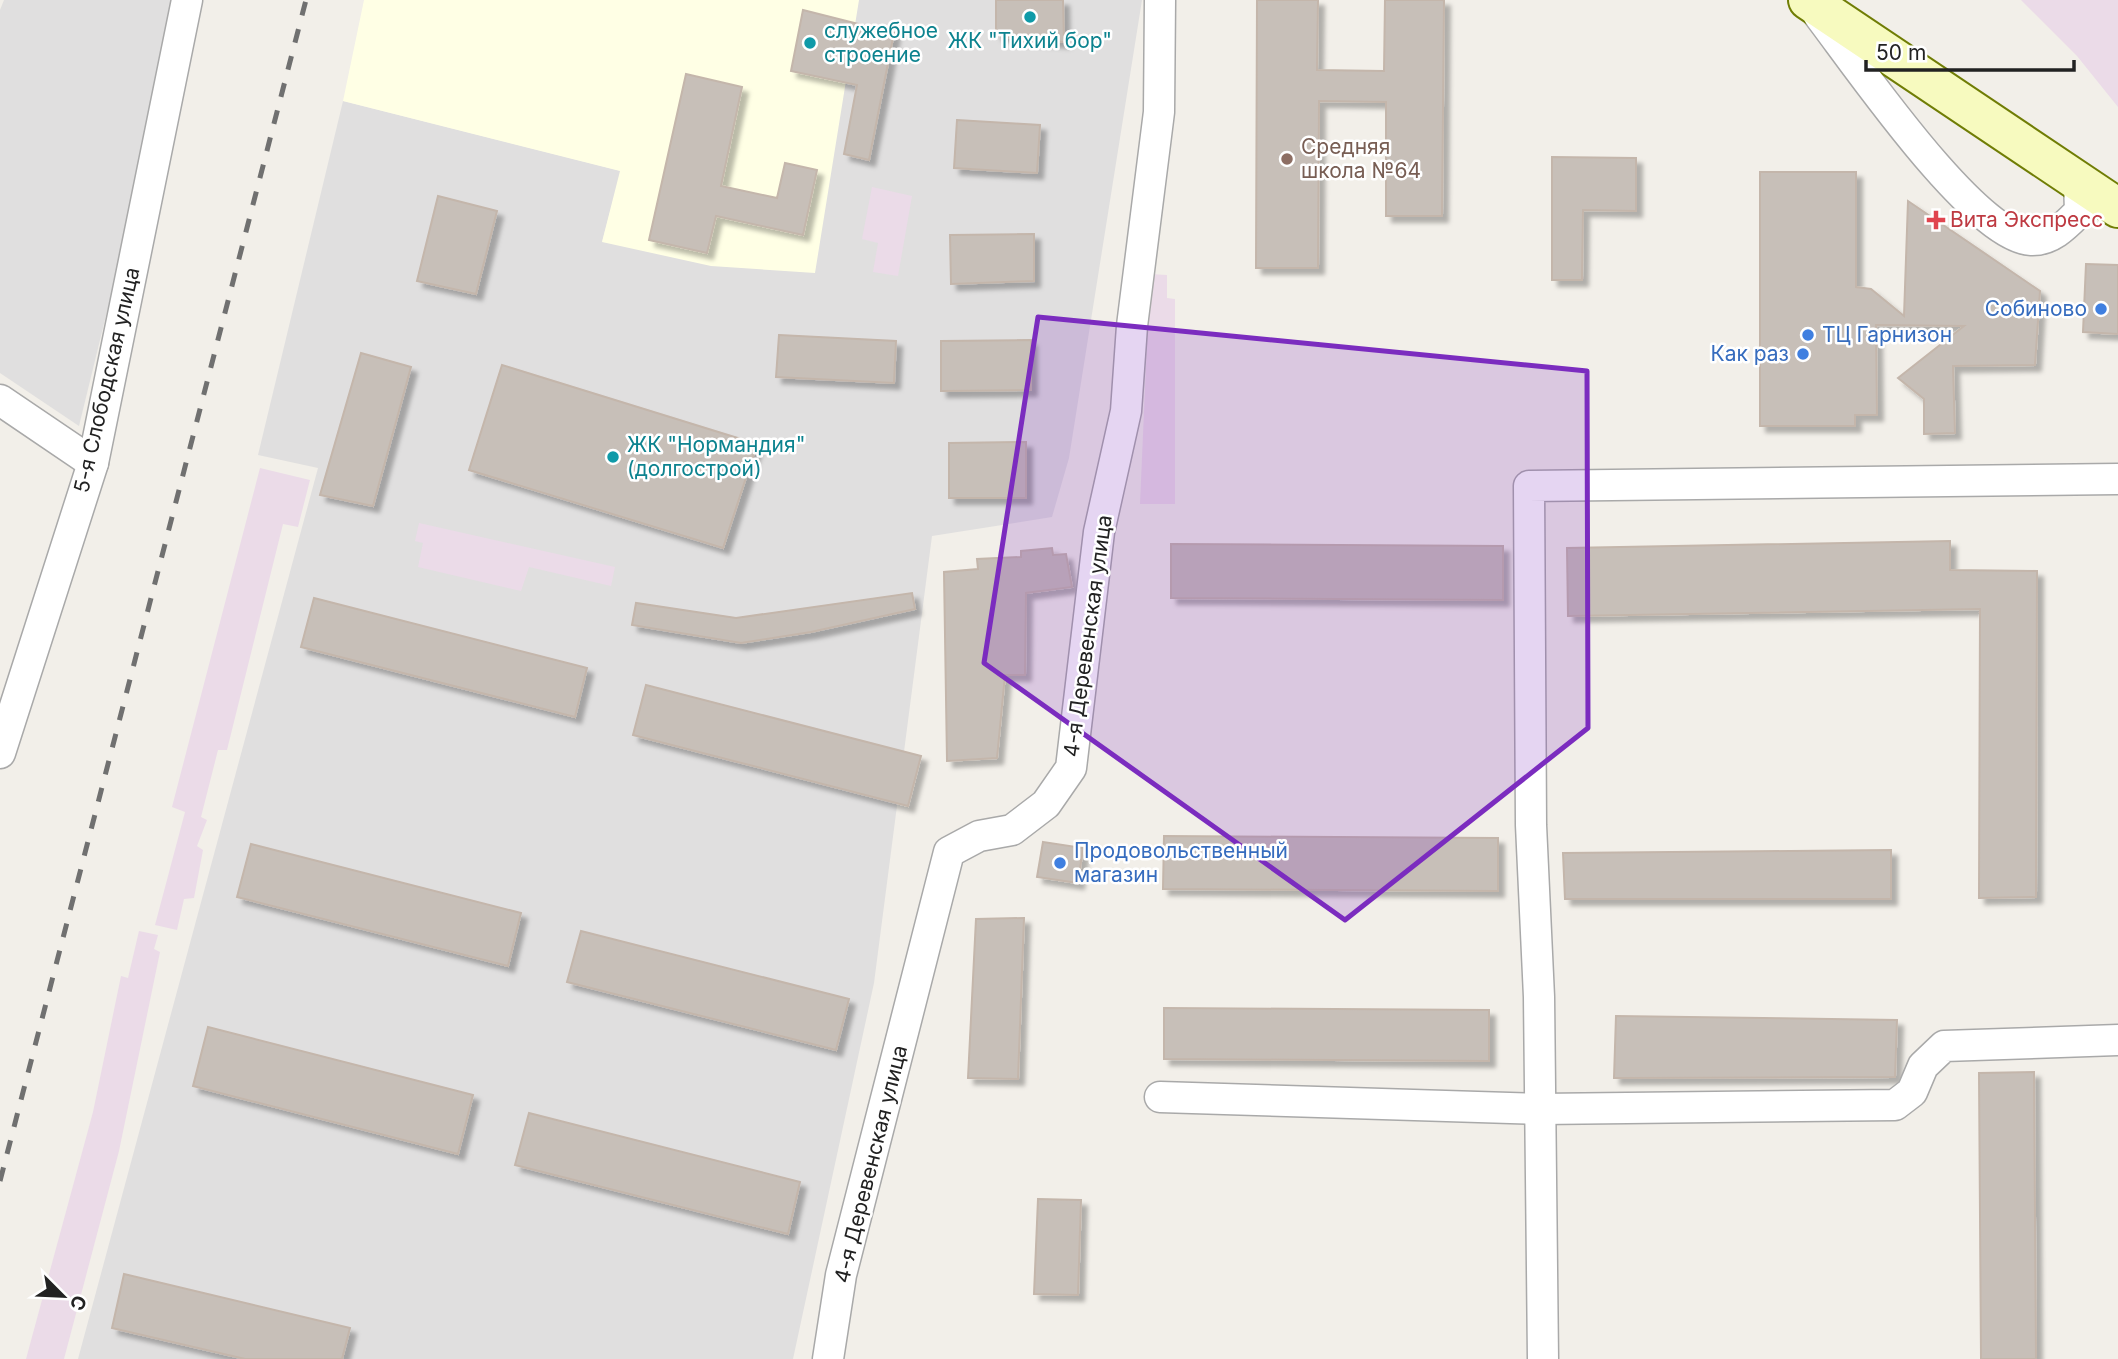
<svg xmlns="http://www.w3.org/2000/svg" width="2118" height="1359" viewBox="0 0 2118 1359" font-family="Inter,sans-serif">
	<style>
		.residential { fill: #e0dfdf }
		.industrial { fill: #ebdbe8 }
		.education { fill: #ffffe5 }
		.building { fill: #c7bfb8; stroke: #c4b6ab; stroke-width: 2; filter: url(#shadow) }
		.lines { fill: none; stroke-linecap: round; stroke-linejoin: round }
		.street-casing { stroke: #a9a9a9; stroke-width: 33 }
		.secondary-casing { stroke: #707d05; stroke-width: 42 }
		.street { stroke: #fff; stroke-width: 30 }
		.secondary { stroke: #f7fabf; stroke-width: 38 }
		.rail { stroke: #707070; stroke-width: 5; stroke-dasharray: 14 14; stroke-linecap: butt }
		.marked { fill: #7b2cbf; fill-opacity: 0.2; stroke: #7b2cbf; stroke-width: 5; stroke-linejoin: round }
		.culture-dot { fill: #0f9aa8; stroke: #fff; stroke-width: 2.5 }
		.education-dot { fill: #8d6e63; stroke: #fff; stroke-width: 2.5 }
		.health-dot { fill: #e0444e; stroke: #fff; stroke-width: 2.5 }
		.shop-dot { fill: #3f7fe0; stroke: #fff; stroke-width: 2.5 }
		.labels { text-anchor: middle; stroke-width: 5; stroke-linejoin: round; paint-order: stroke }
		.culture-label { font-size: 21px; fill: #0d838f; stroke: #fff; text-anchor: start }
		.education-label { font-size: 21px; fill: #785e54; stroke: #fff; text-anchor: start }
		.health-label { font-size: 21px; fill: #be3a42; stroke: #fff; text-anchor: start }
		.shop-label { font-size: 21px; fill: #366cbe; stroke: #fff; text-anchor: end }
		.street-label { font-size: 21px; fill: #222; stroke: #fff }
	</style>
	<defs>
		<filter id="shadow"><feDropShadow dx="6" dy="6" stdDeviation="2" flood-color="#0004"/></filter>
	</defs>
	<rect width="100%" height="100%" fill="#f2efe9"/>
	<g class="residential">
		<path d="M 4,0 L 183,0 L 79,426 L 0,373 L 0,10 Z"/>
		<path d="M 853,0 L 1142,0 L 1069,458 L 1052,517 L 932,536 L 874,983 L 793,1359 L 78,1359 L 318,468 L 258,455 L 343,101 L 621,171 L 602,242 Z"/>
	</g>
	<g class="industrial">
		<path d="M 2021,0 L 2118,0 L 2118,107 L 2077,56 Z"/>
		<path d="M 872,187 L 912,196 L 898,276 L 873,272 L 878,243 L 862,239 Z"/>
		<path d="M 1150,274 L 1167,275 L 1167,298 L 1175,299 L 1175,504 L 1140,504 Z"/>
		<path d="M 260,468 L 310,480 L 298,527 L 283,524 L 227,750 L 218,750 L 201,817 L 207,820 L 197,846 L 203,850 L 194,898 L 184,899 L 177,930 L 155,925 L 185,812 L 172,807 Z"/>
		<path d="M 419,523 L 615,567 L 611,586 L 529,567 L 521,591 L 418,567 L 423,543 L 415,541 Z"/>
		<path d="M 139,931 L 158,935 L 154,949 L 160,952 L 119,1151 L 64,1359 L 26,1359 L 93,1112 L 121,976 L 128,978 Z"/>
	</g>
	<path class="education" d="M 364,0 L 859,0 L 815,273 L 711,266 L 602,242 L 620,171 L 343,101 Z"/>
	<g class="building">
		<path d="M 996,0 L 1063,0 L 1064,42 L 1015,39 L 996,34 Z"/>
		<path d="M 1257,0 L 1318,0 L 1317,70 L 1384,71 L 1385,0 L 1444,0 L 1442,216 L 1386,216 L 1386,102 L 1319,101 L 1318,268 L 1256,268 Z"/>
		<path d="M 803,10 L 894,33 L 869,160 L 844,154 L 857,85 L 791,71 Z"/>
		<path d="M 686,74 L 742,87 L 721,186 L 777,198 L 785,163 L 817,170 L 803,235 L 716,216 L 707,253 L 649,240 Z"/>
		<path d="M 957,120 L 1040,125 L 1037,173 L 954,168 Z"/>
		<path d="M 1552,157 L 1636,158 L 1636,211 L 1583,210 L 1582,280 L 1552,280 Z"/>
		<path d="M 1760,172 L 1856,172 L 1856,287 L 1871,289 L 1904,316 L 1908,201 L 2040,291 L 2035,365 L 1953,366 L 1955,433 L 1924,434 L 1924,399 L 1898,378 L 1964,326 L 1876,325 L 1877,415 L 1855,415 L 1855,426 L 1760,426 Z"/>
		<path d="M 438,196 L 497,211 L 476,294 L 417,281 Z"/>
		<path d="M 1034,234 L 1034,281 L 951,284 L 950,235 Z"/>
		<path d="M 2086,264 L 2118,265 L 2118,334 L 2083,332 Z"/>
		<path d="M 779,335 L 896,341 L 894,383 L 776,377 Z"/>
		<path d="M 1031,340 L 1031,390 L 941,391 L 941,341 Z"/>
		<path d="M 361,353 L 411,367 L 373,506 L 320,495 Z"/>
		<path d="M 502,365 L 757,444 L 723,548 L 469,470 Z"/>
		<path d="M 1026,442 L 1026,498 L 949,498 L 949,443 Z"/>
		<path d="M 1950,541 L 1950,570 L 2037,571 L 2036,897 L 1979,898 L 1980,609 L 1568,616 L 1567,548 Z"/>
		<path d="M 1171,544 L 1503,546 L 1503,600 L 1171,598 Z"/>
		<path d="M 1052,548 L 1053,555 L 1066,554 L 1072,587 L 1026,593 L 1025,675 L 1005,675 L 997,758 L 947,761 L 944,572 L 978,569 L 977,559 L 1021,557 L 1021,551 Z"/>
		<path d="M 912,593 L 915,609 L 811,632 L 741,643 L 632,625 L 636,603 L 736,618 Z"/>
		<path d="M 314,598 L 587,668 L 575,717 L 301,647 Z"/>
		<path d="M 646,685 L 921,756 L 908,806 L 633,735 Z"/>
		<path d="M 1164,836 L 1498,838 L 1498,891 L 1163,889 Z"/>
		<path d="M 1043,842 L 1083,848 L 1078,883 L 1037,877 Z"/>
		<path d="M 251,844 L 521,913 L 508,966 L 237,897 Z"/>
		<path d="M 1891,850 L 1891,899 L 1565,899 L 1563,853 Z"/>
		<path d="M 1024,918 L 1018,1079 L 968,1078 L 976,919 Z"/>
		<path d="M 581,931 L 849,999 L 836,1050 L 567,982 Z"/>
		<path d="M 1164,1008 L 1489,1010 L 1489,1061 L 1164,1059 Z"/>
		<path d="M 1616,1016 L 1897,1020 L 1895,1077 L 1614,1078 Z"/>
		<path d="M 208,1027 L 473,1095 L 458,1154 L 193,1086 Z"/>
		<path d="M 2034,1072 L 2036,1359 L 1981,1359 L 1979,1073 Z"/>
		<path d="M 529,1113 L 800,1182 L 788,1234 L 515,1165 Z"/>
		<path d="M 1038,1199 L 1081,1200 L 1078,1295 L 1034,1294 Z"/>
		<path d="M 124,1274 L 350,1328 L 342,1359 L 245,1359 L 112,1328 Z"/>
	</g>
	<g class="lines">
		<g class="street-casing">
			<g id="street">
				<path d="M 1818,14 C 1855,62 1974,237 2031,240 C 2052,241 2067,224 2080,211 L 2079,182"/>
				<path d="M 0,400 L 93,463"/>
				<path d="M 0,753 L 93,463 L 187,0"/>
				<path d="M 1160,1097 L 1540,1109 L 1895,1105 L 1912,1092 L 1923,1066 L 1944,1046 L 2118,1040"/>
				<path d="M 828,1359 L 841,1275 L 949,852 L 979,836 L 1012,830 L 1046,804 L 1071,768 L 1099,532 L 1126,411 L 1132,326 L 1159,112 L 1160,0"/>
				<path d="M 1543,1359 L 1539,997 L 1531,825 L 1529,486 L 2118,479"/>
			</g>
		</g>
		<g class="secondary-casing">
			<path id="secondary" d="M 1808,0 L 2118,208"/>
		</g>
		<use href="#street" class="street"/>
		<use href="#secondary" class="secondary"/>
		<path class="rail" d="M 0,1181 L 306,0"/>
	</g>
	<path class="marked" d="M 1038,317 L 1587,371 L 1588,728 L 1345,920 L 984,663 Z"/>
	<g class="culture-dot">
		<circle cx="1030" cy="17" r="7"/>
		<circle cx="810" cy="43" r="7"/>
		<circle cx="613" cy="457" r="7"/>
	</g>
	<circle class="education-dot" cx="1287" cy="159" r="7"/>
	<path class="health-dot" d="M1932.5 209.5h7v7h7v7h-7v7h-7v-7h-7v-7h7z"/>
	<g class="shop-dot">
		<circle cx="2101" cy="309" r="7"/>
		<circle cx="1808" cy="335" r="7"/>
		<circle cx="1803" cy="354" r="7"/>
		<circle cx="1060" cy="863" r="7"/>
	</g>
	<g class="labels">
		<g class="culture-label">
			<text x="824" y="38">служебное<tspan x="824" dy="24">строение</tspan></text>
			<text x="1030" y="48" text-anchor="middle">ЖК "Тихий бор"</text>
			<text x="627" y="452">ЖК "Нормандия"<tspan x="627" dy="24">(долгострой)</tspan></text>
		</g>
		<g class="education-label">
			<text x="1301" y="154">Средняя<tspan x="1301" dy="24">школа №64</tspan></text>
		</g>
		<g class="health-label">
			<text x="1950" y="227">Вита Экспресс</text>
		</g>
		<g class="shop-label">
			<text x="2087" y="316">Собиново</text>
			<text x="1822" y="342" text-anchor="start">ТЦ Гарнизон</text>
			<text x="1789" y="361">Как раз</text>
			<text x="1074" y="858" text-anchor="start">Продовольственный<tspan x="1074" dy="24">магазин</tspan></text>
		</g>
		<g class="street-label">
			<text transform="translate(107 380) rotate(-77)" y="7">5-я Слободская улица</text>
			<text transform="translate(1088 636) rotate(-82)" y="7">4-я Деревенская улица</text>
			<text transform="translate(871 1164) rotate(-76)" y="7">4-я Деревенская улица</text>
		</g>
	</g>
	<g transform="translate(63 1296) rotate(114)" stroke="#ffffff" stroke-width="5" paint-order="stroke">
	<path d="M0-5L12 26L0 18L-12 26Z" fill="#222222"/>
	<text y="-10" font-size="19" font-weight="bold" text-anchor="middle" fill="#222222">С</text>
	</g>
	<path d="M1866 60v10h208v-10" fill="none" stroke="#222222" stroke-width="3.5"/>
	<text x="1876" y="60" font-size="21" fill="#222222" stroke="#ffffff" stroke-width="5" paint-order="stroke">50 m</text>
</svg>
